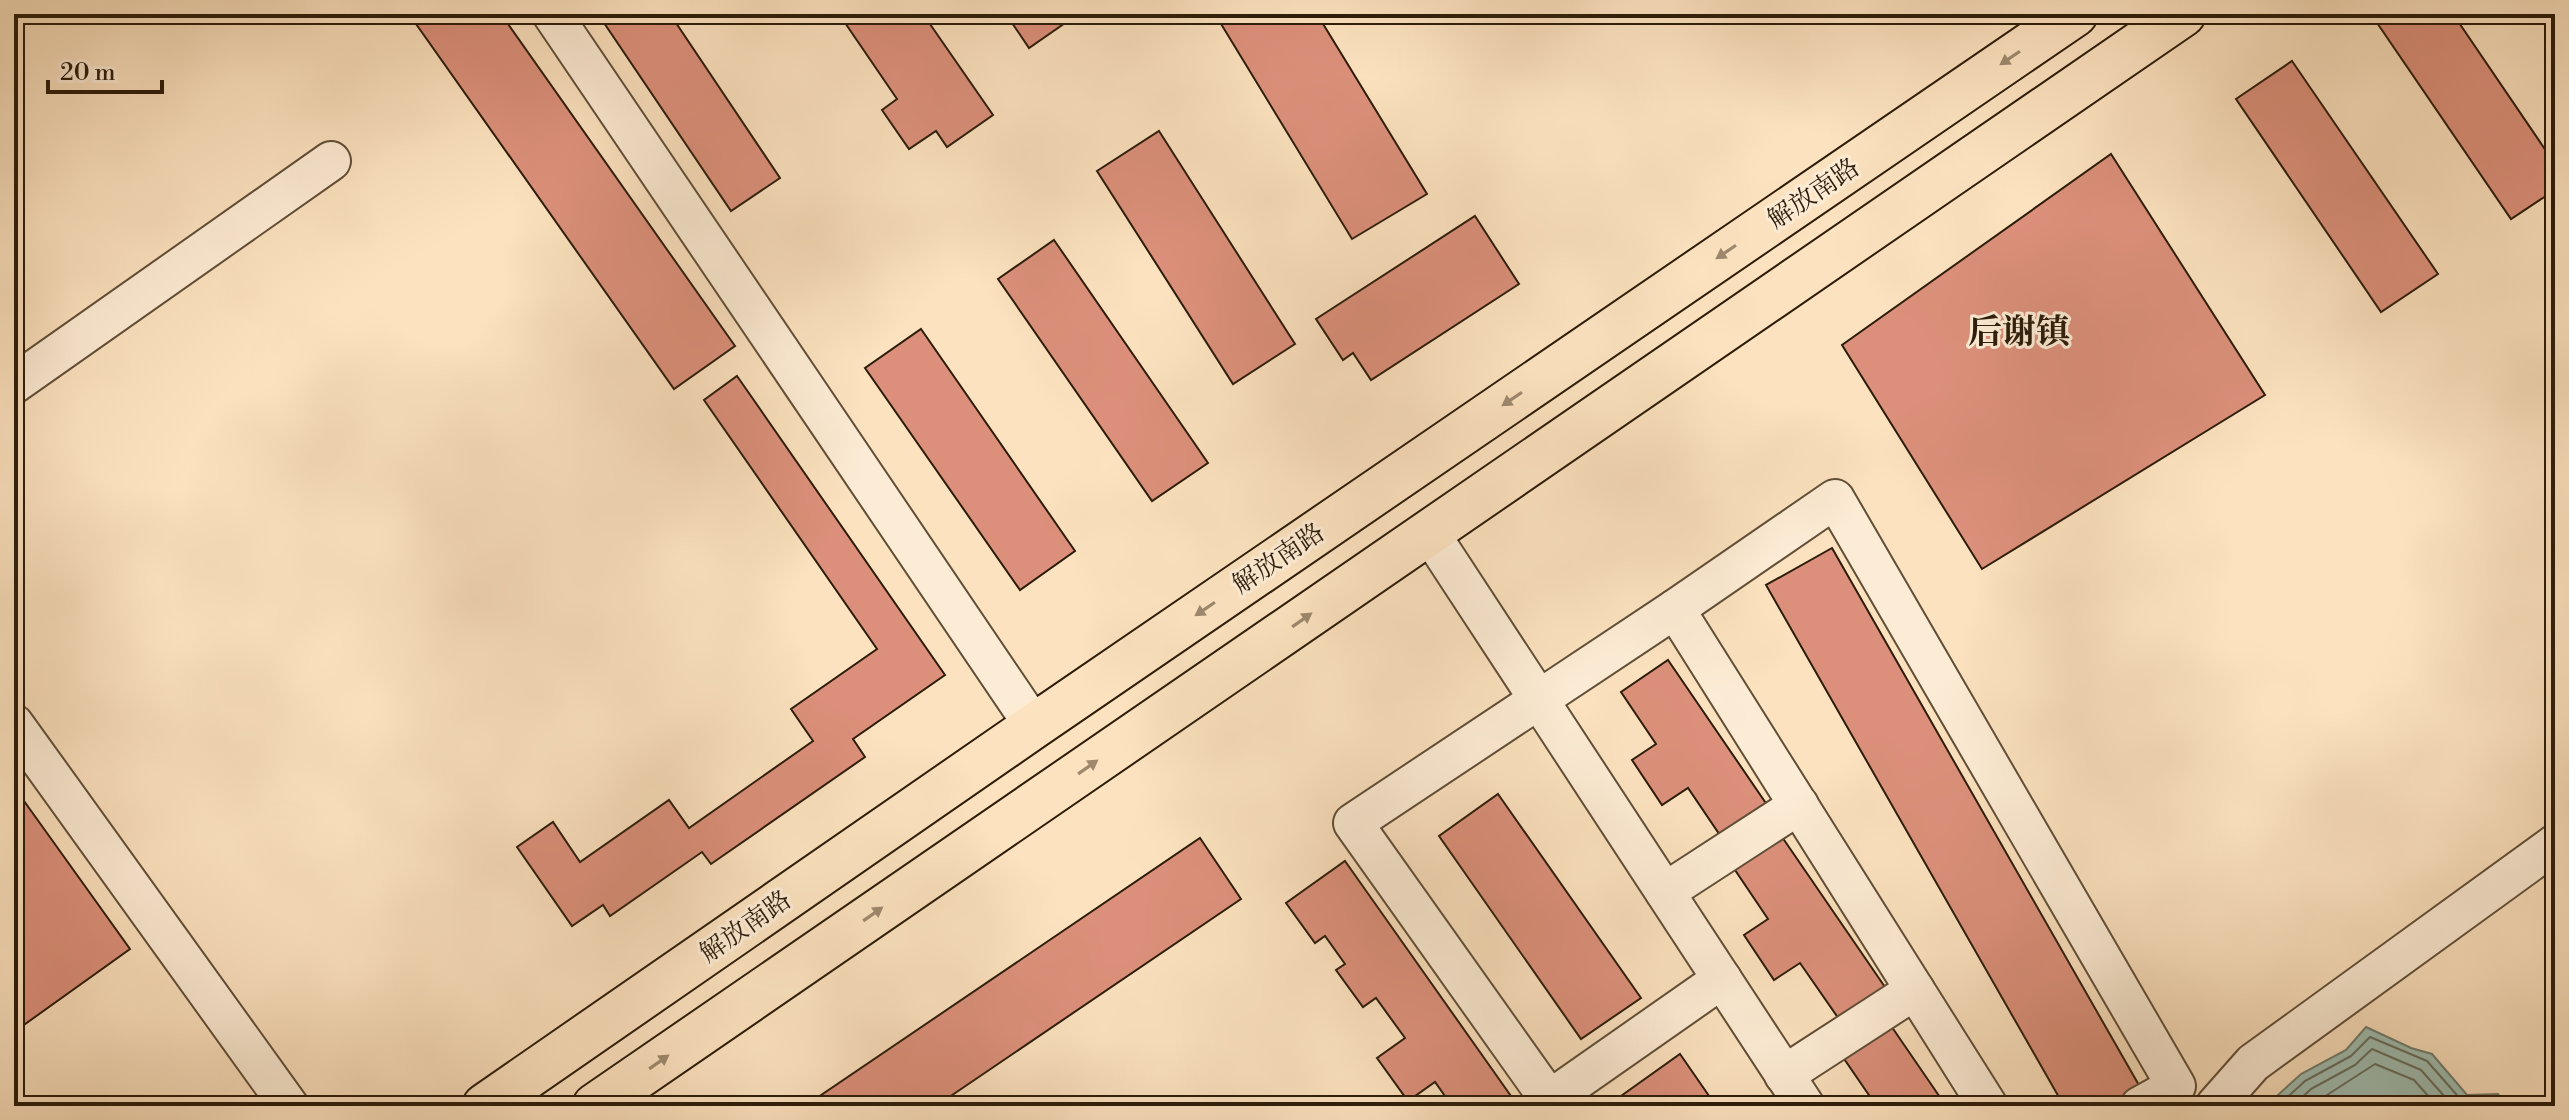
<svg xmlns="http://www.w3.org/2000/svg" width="2569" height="1120" viewBox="0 0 2569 1120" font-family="'Libre Bodoni','Noto Serif SC',serif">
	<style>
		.water { fill: #9fbeb2; stroke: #717d6f; stroke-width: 2 }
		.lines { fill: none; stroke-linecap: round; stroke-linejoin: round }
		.shore { stroke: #666d5e; stroke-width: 2 }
		.building { fill: #dc907b; stroke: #2c1c0a; stroke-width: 2 }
		.minor-casing { stroke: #604e37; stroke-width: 42 }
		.major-casing { stroke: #2c1c0a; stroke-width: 48 }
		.minor { stroke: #fdecd5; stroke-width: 38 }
		.major { stroke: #fce2bf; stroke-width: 44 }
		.oneway { fill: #9e896e }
		.labels { text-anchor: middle; stroke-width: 6; stroke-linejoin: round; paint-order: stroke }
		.street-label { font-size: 26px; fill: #2c1c0a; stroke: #fdecd5 }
		.district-label { font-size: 34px; font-weight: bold; fill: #2c1c0a; stroke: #fdecd5 }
	</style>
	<rect width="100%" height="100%" fill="#fce2bf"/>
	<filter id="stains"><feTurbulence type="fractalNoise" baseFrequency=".0025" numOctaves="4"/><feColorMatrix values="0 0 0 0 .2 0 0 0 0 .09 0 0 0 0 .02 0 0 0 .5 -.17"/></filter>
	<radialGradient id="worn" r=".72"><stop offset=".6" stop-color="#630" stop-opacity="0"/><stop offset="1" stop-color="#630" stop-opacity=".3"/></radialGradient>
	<path class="water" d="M 2366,1027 L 2411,1048 L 2432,1054 L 2467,1095 L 2498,1094 L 2506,1106 L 2266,1106 L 2301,1074 L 2346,1050 Z"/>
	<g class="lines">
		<g class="shore">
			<path d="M 2278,1106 L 2305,1081 L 2351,1056 L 2370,1037 L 2427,1061 L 2463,1102 L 2492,1102 L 2497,1106"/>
			<path d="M 2293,1106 L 2311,1089 L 2355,1065 L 2372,1049 L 2421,1070 L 2453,1106"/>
			<path d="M 2310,1106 L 2375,1064 L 2414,1080 L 2437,1106"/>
		</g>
	</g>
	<g class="building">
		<path d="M 409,14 L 501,14 L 735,346 L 674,389 Z"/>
		<path d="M 598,14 L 670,14 L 780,178 L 731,211 Z"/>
		<path d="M 839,14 L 923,14 L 993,115 L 947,147 L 936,131 L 909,149 L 882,110 L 897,99 Z"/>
		<path d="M 1006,14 L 1078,14 L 1029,48 Z"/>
		<path d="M 1215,14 L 1317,14 L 1427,194 L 1352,239 Z"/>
		<path d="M 2371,14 L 2453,14 L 2555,164 L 2555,190 L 2511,219 Z"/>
		<path d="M 2292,61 L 2438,274 L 2381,312 L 2236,99 Z"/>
		<path d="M 1159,131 L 1295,344 L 1233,384 L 1097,171 Z"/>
		<path d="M 2111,154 L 2265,395 L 1982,569 L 1842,345 Z"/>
		<path d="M 1475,216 L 1519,284 L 1371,380 L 1353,353 L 1343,360 L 1316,319 Z"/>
		<path d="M 1054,240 L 1208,463 L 1152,501 L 998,279 Z"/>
		<path d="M 921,329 L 1075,551 L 1020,590 L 865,368 Z"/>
		<path d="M 737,376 L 945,675 L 853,739 L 865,757 L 711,864 L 702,852 L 610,916 L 603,905 L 572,926 L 517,847 L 553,822 L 580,862 L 669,800 L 689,828 L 813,741 L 791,709 L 877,649 L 704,400 Z"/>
		<path d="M 1832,548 L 2140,1087 L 2107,1106 L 2064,1106 L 1766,585 Z"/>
		<path d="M 1668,660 L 1774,815 L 1728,847 L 1688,788 L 1662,805 L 1632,760 L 1656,744 L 1621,692 Z"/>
		<path d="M 14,787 L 130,949 L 14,1032 Z"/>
		<path d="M 1498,794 L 1641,998 L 1581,1039 L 1439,836 Z"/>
		<path d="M 1780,834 L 1887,990 L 1841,1022 L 1800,963 L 1774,980 L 1744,935 L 1768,919 L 1733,867 Z"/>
		<path d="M 1200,838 L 1241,899 L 936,1106 L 805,1106 Z"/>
		<path d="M 1345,861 L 1518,1106 L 1452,1106 L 1435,1082 L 1408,1101 L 1377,1058 L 1405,1038 L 1376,998 L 1363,1007 L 1336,970 L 1345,964 L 1325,936 L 1315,943 L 1286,903 Z"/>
		<path d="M 1885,1017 L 1946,1106 L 1866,1106 L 1873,1101 L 1838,1050 Z"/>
		<path d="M 1680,1054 L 1716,1106 L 1628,1106 L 1621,1096 Z"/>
	</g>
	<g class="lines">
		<g class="minor-casing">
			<g id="minor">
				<path d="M 552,14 L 1034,726"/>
				<path d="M 14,384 L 331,161"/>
				<path d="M 1429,532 L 1805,1106"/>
				<path d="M 1675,609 L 1988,1106"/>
				<path d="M 14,724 L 289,1106"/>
				<path d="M 1665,892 L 1799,805"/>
				<path d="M 1784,1075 L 1915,990"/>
				<path d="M 1549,1100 L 1722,979"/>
				<path d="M 1554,1106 L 1353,823 L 1675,609 L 1835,499 L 2176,1086 L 2140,1106"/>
				<path d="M 2215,1106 L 2253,1063 L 2555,844"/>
			</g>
		</g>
		<g class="major-casing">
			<g id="major">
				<path d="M 485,1106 L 1034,726 L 2075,14"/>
				<path d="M 595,1106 L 2183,14"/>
			</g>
		</g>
		<use href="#minor" class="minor"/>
		<use href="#major" class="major"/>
	</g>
	<defs><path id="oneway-solid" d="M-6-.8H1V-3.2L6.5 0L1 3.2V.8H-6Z" transform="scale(2)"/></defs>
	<g class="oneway">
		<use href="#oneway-solid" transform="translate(2010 58) rotate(146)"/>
		<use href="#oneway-solid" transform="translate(1726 252) rotate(146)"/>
		<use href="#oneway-solid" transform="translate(1512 399) rotate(146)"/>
		<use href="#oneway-solid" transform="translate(1205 609) rotate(146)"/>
		<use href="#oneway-solid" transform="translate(1302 620) rotate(-35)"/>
		<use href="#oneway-solid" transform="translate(1088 767) rotate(-35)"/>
		<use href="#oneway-solid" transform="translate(873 914) rotate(-35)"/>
		<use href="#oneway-solid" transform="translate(659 1062) rotate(-35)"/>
	</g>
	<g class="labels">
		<g class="street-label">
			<text transform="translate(1813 193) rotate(-34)" y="9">解放南路</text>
			<text transform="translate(1278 558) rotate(-34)" y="9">解放南路</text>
			<text transform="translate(745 926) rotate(-35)" y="9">解放南路</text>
		</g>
		<g class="district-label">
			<text x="2019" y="343">后谢镇</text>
		</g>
	</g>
	<rect width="2569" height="1120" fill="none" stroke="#fce2bf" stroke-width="48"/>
	<rect x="16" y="16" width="2537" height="1088" fill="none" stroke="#2c1c0a" stroke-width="4"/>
	<rect x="24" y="24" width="2521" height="1072" fill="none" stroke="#2c1c0a" stroke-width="2"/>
	<path d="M48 80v12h114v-12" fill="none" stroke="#2c1c0a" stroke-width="4"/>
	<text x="60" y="80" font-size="24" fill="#2c1c0a" stroke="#fdecd5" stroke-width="6" paint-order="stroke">20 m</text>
	<rect width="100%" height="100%" filter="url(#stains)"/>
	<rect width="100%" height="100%" fill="url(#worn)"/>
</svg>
